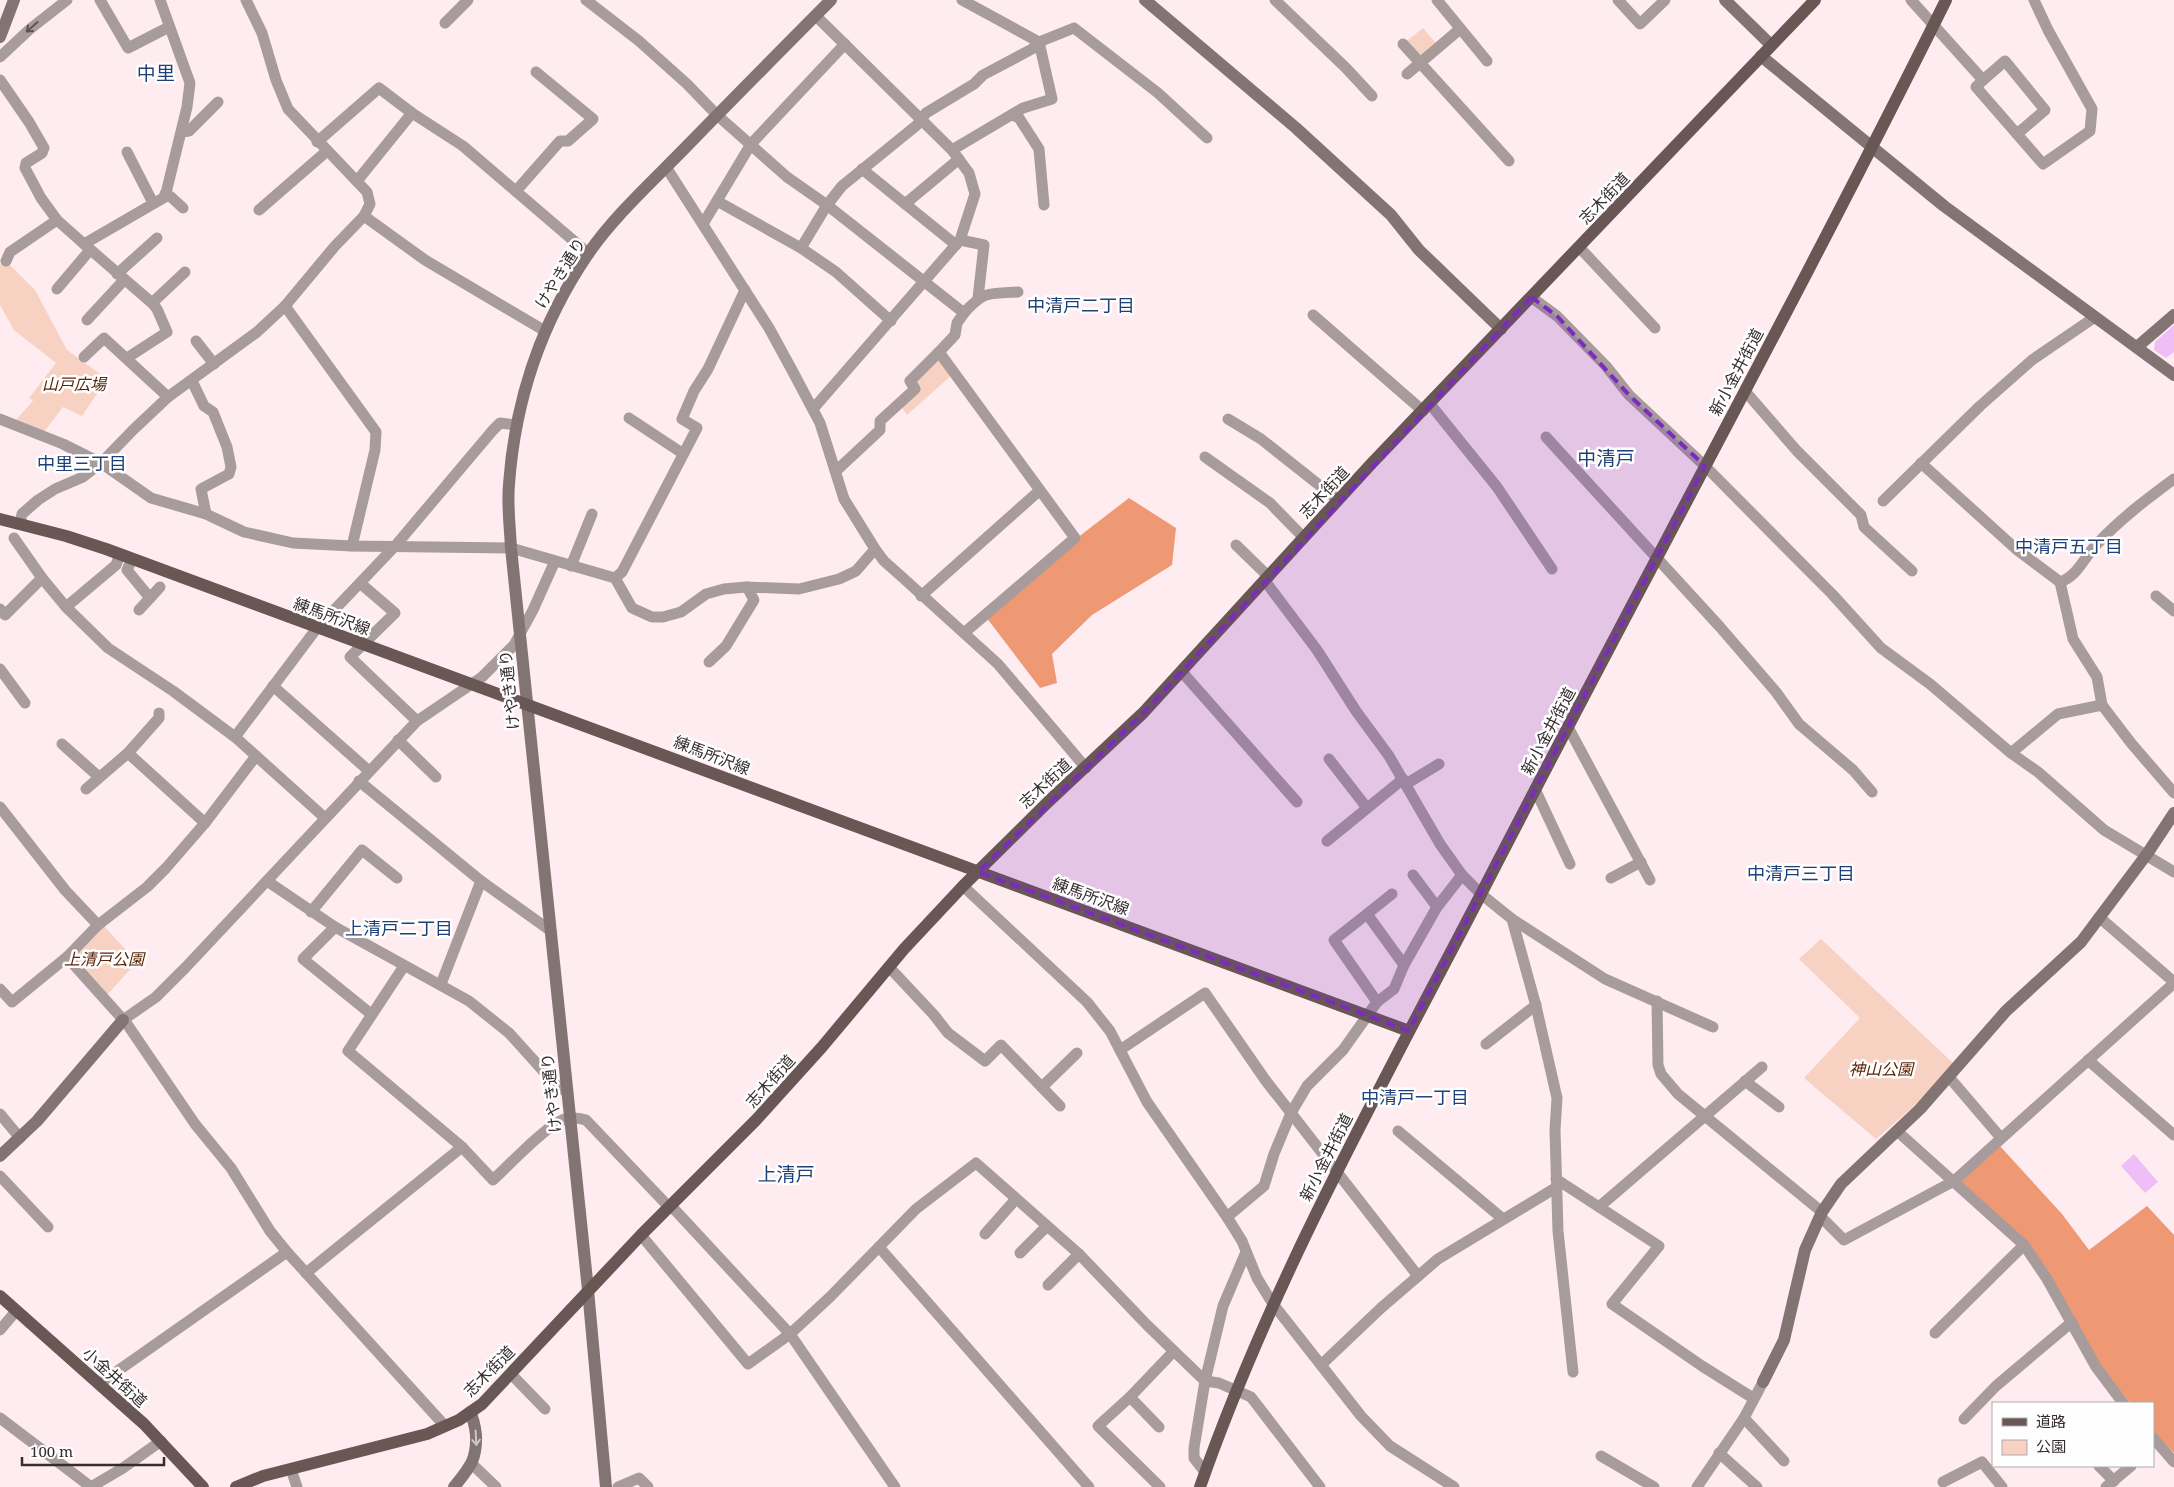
<svg xmlns="http://www.w3.org/2000/svg" width="2174" height="1487" viewBox="0 0 2174 1487" font-family="'Noto Serif','Noto Sans JP',serif">
	<style>
		.green { fill: #f7d2c2 }
		.forest { fill: #ef9974 }
		.water { fill: #efbef7 }
		.lines { fill: none; stroke-linecap: round; stroke-linejoin: round }
		.street { stroke: #a79c9b; stroke-width: 11 }
		.secondary { stroke: #827473; stroke-width: 12 }
		.primary { stroke: #695756; stroke-width: 12 }
		.oneway { stroke: #5e5455 }
		.oneway2 { stroke: #ccc7c6 }
		.marked { fill: #7b2cbf; fill-opacity: 0.2; stroke: #7b2cbf; stroke-width: 4; stroke-dasharray: 10 6; stroke-linejoin: round }
		.labels { text-anchor: middle; stroke-width: 5; stroke-linejoin: round; paint-order: stroke }
		.street-label { font-size: 16px; fill: #362d2f; stroke: #fefefe }
		.park-label { font-size: 16px; font-style: italic; fill: #5a2408; stroke: #fefefe }
		.neighbourhood-label { font-size: 18px; fill: #1f4176; stroke: #fefefe }
		.quarter-label { font-size: 19px; fill: #1f4176; stroke: #fefefe }
	</style>
	<rect width="100%" height="100%" fill="#ffecf0"/>
	<g class="green">
		<path d="M 1423,28 L 1439,47 L 1420,63 L 1403,44 Z"/>
		<path d="M 6,261 L 35,290 L 67,350 L 107,379 L 82,416 L 63,407 L 43,433 L 15,421 L 32,402 L 33,400 L 29,398 L 56,363 L 14,330 L 0,305 L 0,265 Z"/>
		<path d="M 939,352 L 954,373 L 907,415 L 899,404 L 915,389 L 910,381 Z"/>
		<path d="M 102,924 L 137,962 L 106,996 L 70,956 Z"/>
		<path d="M 1821,939 L 1953,1063 L 1916,1104 L 1876,1139 L 1804,1078 L 1860,1018 L 1799,959 Z"/>
	</g>
	<g class="forest">
		<path d="M 1129,498 L 1176,528 L 1172,565 L 1092,615 L 1052,654 L 1057,683 L 1040,688 L 986,617 L 1077,538 Z"/>
		<path d="M 1999,1145 L 2062,1214 L 2089,1250 L 2147,1206 L 2174,1235 L 2174,1453 L 2153,1432 L 2153,1403 L 2130,1403 L 2100,1366 L 2047,1272 L 1959,1181 Z"/>
	</g>
	<g class="water">
		<path d="M 2174,325 L 2174,352 L 2166,358 L 2154,350 L 2155,342 Z"/>
		<path d="M 2134,1154 L 2158,1182 L 2145,1193 L 2121,1166 Z"/>
	</g>
	<g class="lines">
		<g class="street">
			<path d="M 100,0 L 128,48 L 169,27"/>
			<path d="M 586,0 L 639,41 L 687,84 L 717,115 L 787,177 L 827,205 L 964,313 L 957,323 L 955,335 L 939,352 L 1075,538 L 964,633"/>
			<path d="M 1275,0 L 1346,68 L 1372,96"/>
			<path d="M 1437,0 L 1487,61"/>
			<path d="M 1618,0 L 1640,24 L 1665,0"/>
			<path d="M 1911,0 L 1983,80 L 2005,61 L 2045,110 L 2017,134"/>
			<path d="M 445,23 L 468,0"/>
			<path d="M 1403,44 L 1509,161"/>
			<path d="M 0,57 L 30,29 L 67,0"/>
			<path d="M 1407,74 L 1460,29"/>
			<path d="M 0,80 L 29,122 L 44,148 L 42,153 L 26,163 L 25,168 L 41,198 L 57,220 L 84,244 L 165,197 L 187,107 L 190,83 L 160,0"/>
			<path d="M 1983,80 L 1976,87 L 2043,164 L 2090,131 L 2092,109 L 2048,30 L 2034,0"/>
			<path d="M 1012,115 L 1019,118 L 1039,149 L 1044,205"/>
			<path d="M 182,132 L 189,131 L 218,102"/>
			<path d="M 317,142 L 379,88 L 412,113 L 463,146 L 589,254"/>
			<path d="M 952,150 L 1023,108 L 1052,99 L 1039,42 L 962,0"/>
			<path d="M 127,152 L 153,203"/>
			<path d="M 666,167 L 769,328 L 793,372 L 820,423 L 844,499 L 875,549 L 884,561 L 902,577 L 998,664 L 1086,768"/>
			<path d="M 862,169 L 956,245"/>
			<path d="M 357,181 L 412,113"/>
			<path d="M 516,191 L 560,141 L 568,141 L 593,119 L 536,72"/>
			<path d="M 165,194 L 171,197 L 183,208"/>
			<path d="M 717,201 L 801,248 L 836,272 L 891,321"/>
			<path d="M 905,204 L 959,159"/>
			<path d="M 259,210 L 327,151"/>
			<path d="M 364,216 L 425,260 L 545,331"/>
			<path d="M 703,224 L 751,144 L 845,44"/>
			<path d="M 960,240 L 984,245 L 978,298"/>
			<path d="M 84,244 L 152,303 L 157,309 L 167,332 L 127,358"/>
			<path d="M 1579,247 L 1655,328"/>
			<path d="M 801,248 L 827,205 L 842,186 L 917,125 L 926,113 L 974,84 L 983,75 L 1032,49 L 1039,42 L 1074,28 L 1158,93 L 1207,138"/>
			<path d="M 6,261 L 10,252 L 57,220"/>
			<path d="M 117,274 L 157,238"/>
			<path d="M 57,289 L 90,250"/>
			<path d="M 1531,297 L 1557,316 L 1606,366 L 1629,395 L 1705,466 L 1832,594 L 1881,648 L 1930,684 L 2011,753 L 2038,772 L 2104,830 L 2174,872"/>
			<path d="M 152,303 L 185,272"/>
			<path d="M 285,306 L 376,432 L 375,450 L 352,546"/>
			<path d="M 964,313 C 985,290 988,294 1018,292"/>
			<path d="M 1313,315 L 1423,411"/>
			<path d="M 87,320 L 124,280"/>
			<path d="M 196,341 L 214,364"/>
			<path d="M 84,357 L 104,338 L 168,397"/>
			<path d="M 192,381 L 204,406 L 213,412 L 227,447 L 231,467 L 229,474 L 201,489 L 206,514"/>
			<path d="M 1745,391 L 1797,451 L 1861,515 L 1864,527 L 1912,571"/>
			<path d="M 1430,404 L 1497,487 L 1552,569"/>
			<path d="M 813,409 L 960,240 L 975,194 L 969,173 L 952,150 L 816,16"/>
			<path d="M 629,418 L 682,453"/>
			<path d="M 0,419 L 63,444 L 101,463 L 151,498 L 206,514 L 244,532 L 293,543 L 352,546 L 511,548 L 615,578 L 632,608 L 652,617 L 663,617 L 681,612 L 706,594 L 724,589 L 746,587 L 799,589 L 839,579 L 856,571 L 875,549"/>
			<path d="M 1228,419 L 1261,439 L 1338,500"/>
			<path d="M 1546,437 L 1720,627 L 1776,692 L 1799,724 L 1853,770 L 1872,792"/>
			<path d="M 1205,457 L 1270,503 L 1304,538"/>
			<path d="M 1921,463 L 2016,549 L 2060,582 C 2078,576 2084,557 2097,544 C 2120,519 2147,499 2174,479"/>
			<path d="M 836,471 L 880,430 L 880,421 L 915,389 L 910,381 L 939,352"/>
			<path d="M 1883,501 L 1980,406 L 2032,360 L 2095,317"/>
			<path d="M 20,524 L 22,514 L 38,500 L 55,489 L 83,477 L 101,463 L 133,430 L 168,397 L 257,332 L 285,306 L 335,246 L 364,216 L 370,204 L 367,192 L 288,109 L 276,80 L 262,33 L 246,0"/>
			<path d="M 14,538 L 42,578"/>
			<path d="M 1236,545 L 1269,577"/>
			<path d="M 132,559 L 127,570 L 150,598 L 160,587"/>
			<path d="M 571,566 L 592,514"/>
			<path d="M 615,578 L 622,572 L 697,428 L 682,419 L 694,391 L 708,369 L 745,290"/>
			<path d="M 1265,581 L 1317,650 L 1356,711 L 1389,756 L 1440,844 L 1462,875 L 1481,894 L 1512,919 L 1605,979 L 1713,1027"/>
			<path d="M 2060,582 L 2073,639 L 2097,677 L 2102,705 L 2131,743 L 2174,793"/>
			<path d="M 360,583 L 395,613 L 350,657 L 417,721"/>
			<path d="M 921,596 L 1039,491"/>
			<path d="M 2156,596 L 2174,611"/>
			<path d="M 66,607 L 116,565 L 120,554"/>
			<path d="M 0,609 L 5,615 L 42,578 L 66,607 L 108,648 L 173,691 L 235,737 L 325,818"/>
			<path d="M 139,610 L 150,598"/>
			<path d="M 709,662 L 726,646 L 754,600 L 747,587"/>
			<path d="M 0,669 L 25,703"/>
			<path d="M 1182,672 L 1297,802"/>
			<path d="M 273,686 L 369,771"/>
			<path d="M 1568,727 L 1650,880"/>
			<path d="M 235,737 L 317,628 L 396,545 L 493,430 L 500,423 L 517,425"/>
			<path d="M 398,740 L 436,777"/>
			<path d="M 62,744 L 99,777"/>
			<path d="M 128,753 L 205,823"/>
			<path d="M 2011,753 L 2058,714 L 2102,705"/>
			<path d="M 256,756 L 205,823 L 166,868 L 147,887 L 98,925 L 67,957 L 127,1024 L 195,1124 L 231,1168 L 270,1231 L 287,1252 L 445,1426"/>
			<path d="M 1329,759 L 1367,808"/>
			<path d="M 359,781 L 481,881 L 551,931"/>
			<path d="M 1406,784 L 1439,764"/>
			<path d="M 86,789 L 128,753 L 159,718 L 159,713"/>
			<path d="M 1535,789 L 1570,864"/>
			<path d="M 0,807 L 65,890 L 98,925"/>
			<path d="M 1327,841 L 1403,779"/>
			<path d="M 1413,875 L 1437,907"/>
			<path d="M 1611,878 L 1641,862"/>
			<path d="M 267,881 L 335,927 L 469,1001 L 509,1033 L 556,1085 L 567,1092"/>
			<path d="M 963,886 L 1087,1002 L 1110,1031 L 1147,1102 L 1227,1217 L 1242,1241 L 1257,1278 L 1273,1304 L 1361,1416 L 1390,1446 L 1454,1487"/>
			<path d="M 311,912 L 362,850 L 397,878"/>
			<path d="M 1367,914 L 1392,894"/>
			<path d="M 2099,917 L 2174,982"/>
			<path d="M 1512,919 L 1536,1006 L 1557,1098 L 1555,1130 L 1558,1231 L 1573,1372"/>
			<path d="M 335,927 L 303,959 L 371,1014"/>
			<path d="M 404,966 L 348,1051 L 462,1147 L 493,1180 C 508,1166 545,1127 562,1120 C 570,1117 579,1118 586,1120 L 669,1207 L 675,1210 L 790,1334 L 895,1487"/>
			<path d="M 889,967 L 934,1015 L 948,1033 L 985,1061 L 1001,1045 L 1060,1106"/>
			<path d="M 441,984 L 481,881"/>
			<path d="M 0,989 L 12,1002 L 67,957"/>
			<path d="M 1657,1001 L 1658,1065 L 1661,1074 L 1678,1094 L 1822,1212"/>
			<path d="M 1377,1002 L 1334,940 L 1367,914 L 1404,965"/>
			<path d="M 123,1020 L 156,997 L 186,967 L 417,721 L 482,677 L 514,645 L 533,610 L 555,561"/>
			<path d="M 1486,1044 L 1536,1005"/>
			<path d="M 1120,1050 L 1205,993 L 1266,1081 L 1418,1276"/>
			<path d="M 2088,1060 L 2174,1135"/>
			<path d="M 1949,1077 L 2001,1138"/>
			<path d="M 1745,1081 L 1779,1107"/>
			<path d="M 1042,1087 L 1077,1053"/>
			<path d="M 0,1114 L 20,1138"/>
			<path d="M 1398,1131 L 1503,1219"/>
			<path d="M 1897,1131 L 2024,1245 L 2047,1279 L 2096,1367 L 2123,1403"/>
			<path d="M 0,1176 L 48,1227"/>
			<path d="M 1556,1179 L 1659,1246 L 1612,1304 L 1702,1366 L 1753,1398"/>
			<path d="M 1599,1207 L 1762,1067"/>
			<path d="M 1820,1216 L 1844,1240 L 1954,1181 L 2174,983"/>
			<path d="M 1227,1217 L 1264,1186 L 1274,1154 L 1291,1113 L 1307,1086 L 1343,1050 L 1377,1002 L 1394,989 L 1404,965 L 1437,907 L 1462,875"/>
			<path d="M 985,1234 L 1016,1199"/>
			<path d="M 641,1235 L 748,1364 L 790,1334 L 830,1297 L 916,1209 L 976,1163 L 1079,1254 L 1147,1325 L 1205,1381 L 1219,1383 L 1251,1397 L 1320,1487"/>
			<path d="M 879,1247 L 1089,1487"/>
			<path d="M 1020,1253 L 1047,1226"/>
			<path d="M 306,1273 L 462,1147"/>
			<path d="M 1048,1285 L 1079,1254"/>
			<path d="M 0,1330 L 16,1311"/>
			<path d="M 1935,1333 L 2024,1245"/>
			<path d="M 1321,1365 L 1381,1308 L 1438,1259 L 1557,1187"/>
			<path d="M 511,1374 L 545,1409"/>
			<path d="M 99,1384 L 287,1252"/>
			<path d="M 1130,1397 L 1159,1427"/>
			<path d="M 0,1418 L 91,1487 L 123,1468 L 161,1441"/>
			<path d="M 1744,1418 L 1784,1461"/>
			<path d="M 1964,1419 L 1996,1386 L 2072,1322"/>
			<path d="M 2153,1438 L 2174,1462"/>
			<path d="M 1719,1453 L 1757,1487"/>
			<path d="M 1601,1456 L 1654,1487"/>
			<path d="M 472,1464 L 496,1487"/>
			<path d="M 2099,1466 L 2114,1481"/>
			<path d="M 291,1469 L 297,1487"/>
			<path d="M 1205,1472 L 1194,1458 L 1194,1448 L 1205,1381 L 1223,1306 L 1246,1252"/>
			<path d="M 1943,1482 L 1982,1462 L 2002,1487"/>
			<path d="M 618,1487 L 639,1478 L 648,1487"/>
			<path d="M 1160,1487 L 1098,1426 L 1130,1397 L 1174,1351"/>
			<path d="M 1697,1487 L 1744,1418 L 1763,1382"/>
			<path d="M 2106,1487 L 2131,1466"/>
		</g>
		<g class="secondary">
			<path d="M 1145,0 L 1296,128 L 1391,215 L 1419,250 L 1501,329"/>
			<path d="M 1725,0 L 1771,45"/>
			<path d="M 0,37 L 14,0"/>
			<path d="M 1761,56 L 1944,206 L 2174,375"/>
			<path d="M 2137,347 L 2174,315"/>
			<path d="M 0,1156 L 37,1121 L 123,1020"/>
			<path d="M 1763,1382 L 1784,1340 L 1805,1250 L 1822,1212 L 1841,1184 L 1920,1109 L 2006,1011 L 2081,942 L 2147,854 L 2174,813"/>
			<path d="M 454,1487 C 469,1468 477,1461 476,1435 C 475,1426 474,1420 470,1412"/>
			<path d="M 606,1487 L 588,1290 L 511,548 C 510,527 507,505 509,484 C 515,401 541,323 588,254 C 615,215 652,182 685,148 C 733,99 782,49 831,0"/>
		</g>
		<g class="primary">
			<path d="M 0,519 L 66,536 L 106,549 L 1409,1031"/>
			<path d="M 0,1296 L 144,1424 L 203,1487"/>
			<path d="M 236,1487 L 263,1476 L 427,1434 L 459,1420 L 482,1404 L 641,1235 L 756,1120 L 822,1047 L 904,949 L 963,886 L 1049,801 L 1143,713 L 1372,463 L 1815,0"/>
			<path d="M 1200,1487 C 1272,1281 1379,1091 1479,898 C 1633,598 1796,302 1946,0"/>
		</g>
	</g>
	<defs><path id="oneway-shaft" d="M-6 0H5M1.5-3L5.5 0L1.5 3" fill="none" stroke-width="1.6" stroke-linecap="round" stroke-linejoin="round" transform="scale(1.25)"/></defs>
	<use class="oneway" href="#oneway-shaft" transform="translate(32 27) rotate(139)"/>
	<use class="oneway2" href="#oneway-shaft" transform="translate(476 1438) rotate(87)"/>
	<path class="marked" d="M 1531,297 L 1557,316 L 1629,395 L 1705,466 L 1409,1031 L 978,872 L 1143,713 Z"/>
	<g class="labels">
		<g class="street-label">
			<text transform="translate(1604 198) rotate(-46)" y="6">志木街道</text>
			<text transform="translate(560 273) rotate(-58)" y="6">けやき通り</text>
			<text transform="translate(1736 372) rotate(-62)" y="6">新小金井街道</text>
			<text transform="translate(1324 492) rotate(-47)" y="6">志木街道</text>
			<text transform="translate(332 616) rotate(20)" y="6">練馬所沢線</text>
			<text transform="translate(509 690) rotate(-96)" y="6">けやき通り</text>
			<text transform="translate(1548 731) rotate(-62)" y="6">新小金井街道</text>
			<text transform="translate(712 755) rotate(21)" y="6">練馬所沢線</text>
			<text transform="translate(1045 783) rotate(-43)" y="6">志木街道</text>
			<text transform="translate(1091 896) rotate(20)" y="6">練馬所沢線</text>
			<text transform="translate(770 1081) rotate(-48)" y="6">志木街道</text>
			<text transform="translate(551 1093) rotate(-96)" y="6">けやき通り</text>
			<text transform="translate(1326 1157) rotate(-63)" y="6">新小金井街道</text>
			<text transform="translate(489 1371) rotate(-45)" y="6">志木街道</text>
			<text transform="translate(115 1377) rotate(42)" y="6">小金井街道</text>
		</g>
		<g class="park-label">
			<text x="74" y="390">山戸広場</text>
			<text x="104" y="965">上清戸公園</text>
			<text x="1881" y="1075">神山公園</text>
		</g>
		<g class="neighbourhood-label">
			<text x="1081" y="312">中清戸二丁目</text>
			<text x="82" y="470">中里三丁目</text>
			<text x="2069" y="553">中清戸五丁目</text>
			<text x="1801" y="880">中清戸三丁目</text>
			<text x="399" y="935">上清戸二丁目</text>
			<text x="1415" y="1104">中清戸一丁目</text>
		</g>
		<g class="quarter-label">
			<text x="156" y="80">中里</text>
			<text x="1606" y="465">中清戸</text>
			<text x="786" y="1181">上清戸</text>
		</g>
	</g>
	<rect x="1992" y="1402" width="162" height="65" fill="#fefefe" stroke="#aeaaab"/>
	<rect x="2002" y="1418" width="25" height="8" fill="#695756" stroke="#aeaaab"/>
	<text x="2036" y="1427" font-size="15" fill="#362d2f">道路</text>
	<rect x="2002" y="1440" width="25" height="15" fill="#f7d2c2" stroke="#aeaaab"/>
	<text x="2036" y="1452" font-size="15" fill="#362d2f">公園</text>
	<path d="M22 1457v8h142v-8" fill="none" stroke="#362d2f" stroke-width="2.5"/>
	<text x="30" y="1457" font-size="15" fill="#362d2f" stroke="#fefefe" stroke-width="4" paint-order="stroke">100 m</text>
</svg>
